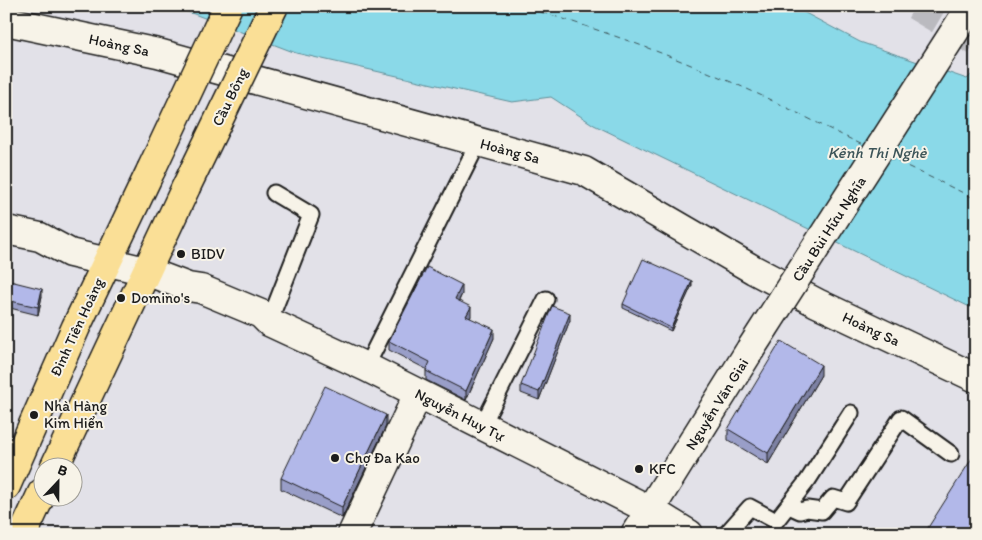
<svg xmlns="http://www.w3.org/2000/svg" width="982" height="540" viewBox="0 0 982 540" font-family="Itim,sans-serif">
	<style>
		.water { fill: #8ad9e8; stroke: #5e8d96 }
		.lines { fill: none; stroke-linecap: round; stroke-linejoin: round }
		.ferry { stroke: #3d5559; stroke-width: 1; stroke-dasharray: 6 5; stroke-linecap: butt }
		.secondary-tunnel { stroke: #bababf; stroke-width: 28; stroke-dasharray: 28 14; stroke-linecap: butt }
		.lane-casing { stroke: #1c1c1c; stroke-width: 19 }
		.street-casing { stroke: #1c1c1c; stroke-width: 31 }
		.secondary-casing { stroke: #1c1c1c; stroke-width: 31 }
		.primary-casing { stroke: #1c1c1c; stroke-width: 31 }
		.lane { stroke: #f7f3e8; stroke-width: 15 }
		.street { stroke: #f7f3e8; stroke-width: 28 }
		.secondary { stroke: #f7f3e8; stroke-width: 28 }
		.primary { stroke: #fadf96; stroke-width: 28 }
		.secondary-bridge-casing { stroke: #1c1c1c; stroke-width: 31; stroke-linecap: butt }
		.primary-bridge-casing { stroke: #1c1c1c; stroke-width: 31; stroke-linecap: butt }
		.secondary-bridge { stroke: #f7f3e8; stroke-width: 28 }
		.primary-bridge { stroke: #fadf96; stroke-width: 28 }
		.wall { fill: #999ec8; stroke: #1c1c1c }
		.shaded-wall { fill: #7d81a3; stroke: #1c1c1c }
		.building { fill: #b2b8e9; stroke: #1c1c1c }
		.poi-dot { fill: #1c1c1c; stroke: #f7f3e8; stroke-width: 2 }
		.labels { text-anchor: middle; stroke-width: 4; stroke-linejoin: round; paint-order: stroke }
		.street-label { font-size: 15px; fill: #1c1c1c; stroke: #f7f3e8 }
		.poi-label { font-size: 15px; fill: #1c1c1c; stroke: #f7f3e8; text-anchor: start }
		.water-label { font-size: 16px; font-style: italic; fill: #3d5559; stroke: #f7f3e8 }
	</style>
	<rect width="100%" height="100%" fill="#e2e1e8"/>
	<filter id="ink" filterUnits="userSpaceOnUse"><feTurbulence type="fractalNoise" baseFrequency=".02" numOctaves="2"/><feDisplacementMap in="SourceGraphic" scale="10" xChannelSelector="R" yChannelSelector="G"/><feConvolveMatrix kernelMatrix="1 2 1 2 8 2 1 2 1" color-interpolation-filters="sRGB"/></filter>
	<g filter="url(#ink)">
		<path class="water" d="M 166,6 L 792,6 L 860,42 L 967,79 L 976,70 L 976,310 L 594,125 L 551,97 L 512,102 L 296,53 L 194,14 Z"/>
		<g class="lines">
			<g class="ferry">
				<path d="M 520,6 C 590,26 658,50 724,79 C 772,99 818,124 865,146"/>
				<path d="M 888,157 L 976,199"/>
			</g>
			<path class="secondary-tunnel" d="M 915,6 L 976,42"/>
			<g class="lane-casing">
				<g id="lane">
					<path d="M 269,322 L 311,215 L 274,193"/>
					<path d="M 366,367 L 478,143"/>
					<path d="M 482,426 L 546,299"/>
					<path d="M 789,506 L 800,511 L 807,509 L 822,511 L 833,498 L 846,502 L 901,418 L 951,454"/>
					<path d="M 726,534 L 750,507 L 776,521 L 808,480 L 851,413"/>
				</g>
			</g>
			<g class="street-casing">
				<g id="street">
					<path d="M 650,510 L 689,534"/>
					<path d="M 352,534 L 418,394"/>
				</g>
			</g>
			<g class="secondary-casing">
				<g id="secondary">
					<path d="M 6,21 L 158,53 L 584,171 L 754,270 L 817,303 L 976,378"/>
					<path d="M 6,230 L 40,237 L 70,253 L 146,271 L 188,287 L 201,289 L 261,314 L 269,322 L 366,367 L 650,510"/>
					<path d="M 635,534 L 750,350"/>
				</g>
			</g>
			<g class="primary-casing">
				<g id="primary">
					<path d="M 54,468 L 186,187"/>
					<path d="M 6,486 L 76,327 L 151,170"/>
					<path d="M 23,534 L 42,493"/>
				</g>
			</g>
			<use href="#lane" class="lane"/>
			<use href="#street" class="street"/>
			<use href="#secondary" class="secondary"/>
			<use href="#primary" class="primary"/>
			<g class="secondary-bridge-casing">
				<path id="secondary-bridge" d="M 750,350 L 971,6"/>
			</g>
			<g class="primary-bridge-casing">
				<g id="primary-bridge">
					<path d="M 151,170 L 228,6"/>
					<path d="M 186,187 L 274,6"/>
				</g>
			</g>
			<use href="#secondary-bridge" class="secondary-bridge"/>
			<use href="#primary-bridge" class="primary-bridge"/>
		</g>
		<g class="wall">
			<path d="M 6,280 L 42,296 L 38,315 L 6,307 Z"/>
			<path d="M 692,285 L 671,331 L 623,308 L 623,304 Z"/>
			<path d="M 462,294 L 459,301 L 471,316 L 470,318 L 494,338 L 466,400 L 426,380 L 426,369 L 389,350 L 389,341 Z"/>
			<path d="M 570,320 L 539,400 L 521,393 L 521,385 Z"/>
			<path d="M 821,375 L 768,464 L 728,440 L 728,429 Z"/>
			<path d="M 386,426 L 342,518 L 281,489 L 281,478 Z"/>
		</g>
		<g class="shaded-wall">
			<path d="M 692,281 L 692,285 L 671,331 L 671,328 Z"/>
			<path d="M 462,285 L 462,294 L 455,308 L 455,299 Z"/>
			<path d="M 42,289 L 42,296 L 38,315 L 38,307 Z"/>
			<path d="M 471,307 L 471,316 L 466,325 L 466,316 Z"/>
			<path d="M 570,313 L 570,320 L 539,400 L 539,392 Z"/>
			<path d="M 494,329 L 494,338 L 466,400 L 466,391 Z"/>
			<path d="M 821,365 L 821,375 L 768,464 L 768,453 Z"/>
			<path d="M 386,415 L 386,426 L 342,518 L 342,507 Z"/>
		</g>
		<g class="building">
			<path d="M 643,259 L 692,281 L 671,328 L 623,304 Z"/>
			<path d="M 427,267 L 462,285 L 455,299 L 471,307 L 466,316 L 494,329 L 466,391 L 426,371 L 430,362 L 389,341 Z"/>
			<path d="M 6,280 L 42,289 L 38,307 L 6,300 Z"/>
			<path d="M 552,306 L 570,313 L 539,392 L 521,385 Z"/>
			<path d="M 781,341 L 821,365 L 768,453 L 728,429 Z"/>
			<path d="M 325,386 L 386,415 L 342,507 L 281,478 Z"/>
			<path d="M 976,452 L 976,534 L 924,534 Z"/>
		</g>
	</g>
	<g class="poi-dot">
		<circle cx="181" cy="254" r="5"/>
		<circle cx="121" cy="298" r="5"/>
		<circle cx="34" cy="415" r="5"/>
		<circle cx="335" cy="458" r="5"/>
		<circle cx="639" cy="469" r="5"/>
	</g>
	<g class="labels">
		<g class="street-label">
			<text transform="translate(119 45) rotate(12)" y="5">Hoàng Sa</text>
			<text transform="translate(230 97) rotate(-64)" y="5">Cầu Bông</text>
			<text transform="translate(510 151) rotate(15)" y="5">Hoàng Sa</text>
			<text transform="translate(829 229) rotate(-57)" y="5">Cầu Bùi Hữu Nghĩa</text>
			<text transform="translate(77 327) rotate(-65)" y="5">Đinh Tiên Hoàng</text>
			<text transform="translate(871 329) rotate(25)" y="5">Hoàng Sa</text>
			<text transform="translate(717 404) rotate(-58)" y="5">Nguyễn Văn Giai</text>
			<text transform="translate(460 415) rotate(27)" y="5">Nguyễn Huy Tự</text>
		</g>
		<g class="poi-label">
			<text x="191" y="259">BIDV</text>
			<text x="131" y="303">Domino's</text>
			<text x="44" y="411">Nhà Hàng<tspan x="44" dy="17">Kim Hiển</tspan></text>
			<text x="345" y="463">Chợ Đa Kao</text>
			<text x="649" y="474">KFC</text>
		</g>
		<g class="water-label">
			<text x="877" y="158">Kênh Thị Nghè</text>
		</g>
	</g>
	<rect width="982" height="540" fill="none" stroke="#f7f3e8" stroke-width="25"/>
	<rect x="12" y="12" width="957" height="515" fill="none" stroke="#1c1c1c" stroke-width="2" filter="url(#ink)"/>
	<g transform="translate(58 482) rotate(22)"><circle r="24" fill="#f7f3e8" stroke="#9f9d96"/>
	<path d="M0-4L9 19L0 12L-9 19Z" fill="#1c1c1c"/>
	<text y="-8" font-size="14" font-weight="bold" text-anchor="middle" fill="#1c1c1c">B</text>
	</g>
</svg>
